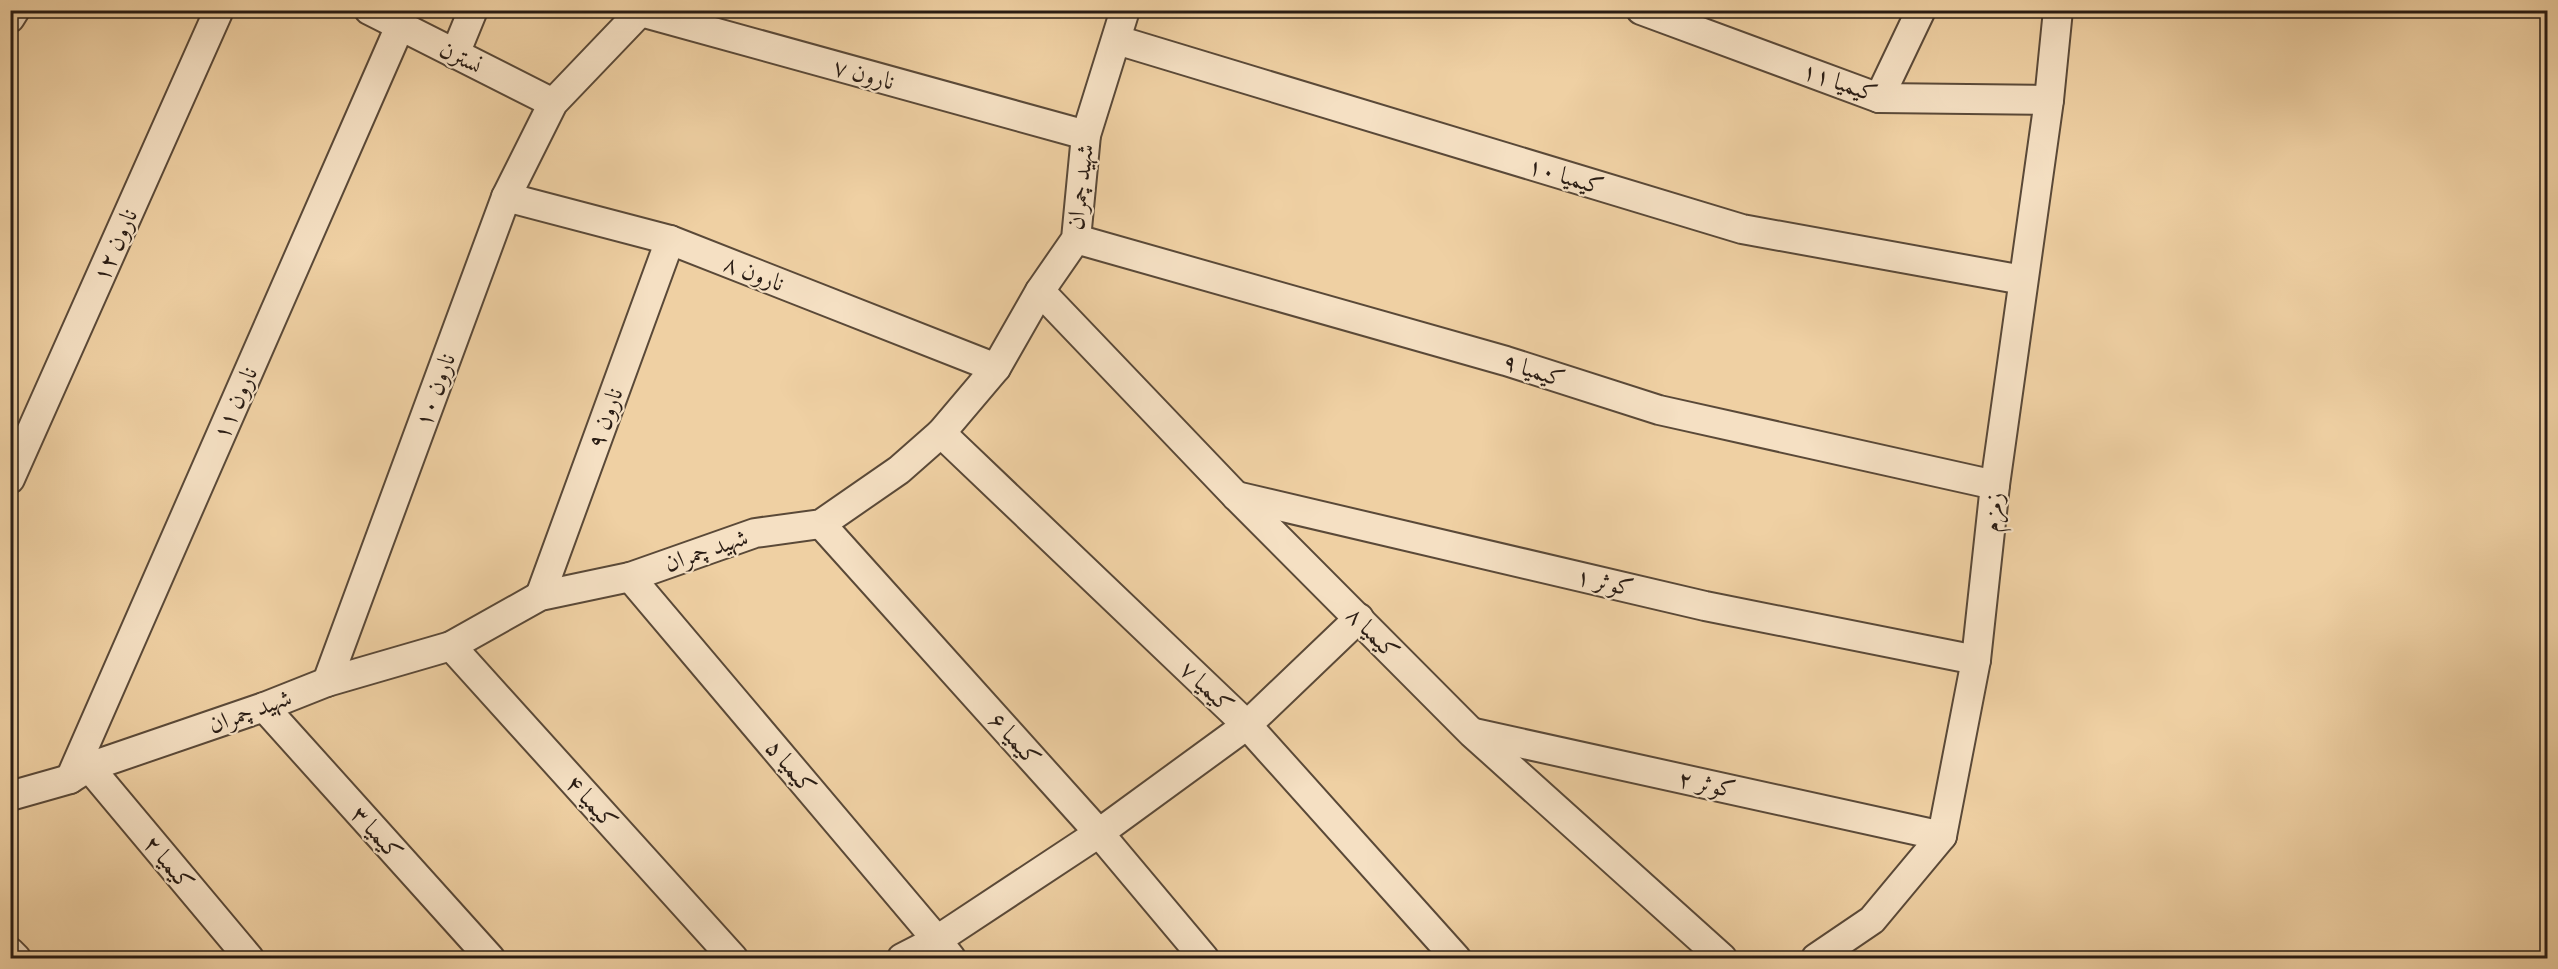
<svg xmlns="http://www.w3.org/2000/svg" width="2558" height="969" viewBox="0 0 2558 969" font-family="'Gentium Book Plus',Amiri,serif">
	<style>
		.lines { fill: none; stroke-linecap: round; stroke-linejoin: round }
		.street-casing { stroke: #5a4938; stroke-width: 32 }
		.street { stroke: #f5e0c3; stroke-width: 28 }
		.labels { text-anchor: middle; stroke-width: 4.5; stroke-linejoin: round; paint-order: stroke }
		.street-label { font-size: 24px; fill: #291c14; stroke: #f5e0c3 }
	</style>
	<rect width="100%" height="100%" fill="#efd0a3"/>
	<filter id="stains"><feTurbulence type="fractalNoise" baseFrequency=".00333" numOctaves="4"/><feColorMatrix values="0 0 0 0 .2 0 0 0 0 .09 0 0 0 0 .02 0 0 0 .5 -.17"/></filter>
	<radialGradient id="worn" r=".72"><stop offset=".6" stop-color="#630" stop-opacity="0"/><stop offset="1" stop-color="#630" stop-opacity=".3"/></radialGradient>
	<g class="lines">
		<g class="street-casing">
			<g id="street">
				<path d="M 369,10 L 553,103"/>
				<path d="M 1641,10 L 1879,98 L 2049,100"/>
				<path d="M 641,12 L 1086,135"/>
				<path d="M 10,18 L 15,10"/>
				<path d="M 1117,40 L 1742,229 L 2023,280"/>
				<path d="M 455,54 L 473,10"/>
				<path d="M 1879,98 L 1921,10"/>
				<path d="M 506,197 L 670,240 L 996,368"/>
				<path d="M 1076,239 L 1506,361 L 1659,410 L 1995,485"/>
				<path d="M 1040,291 L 1236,496 L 1472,733 L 1722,958"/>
				<path d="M 941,433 L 1247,725 L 1456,958"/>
				<path d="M 10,479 L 219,10"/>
				<path d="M 1236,496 L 1705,606 L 1976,660"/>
				<path d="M 821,524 L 1099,833 L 1204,958"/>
				<path d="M 630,577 L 937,940 L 951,958"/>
				<path d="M 540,596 L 670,240"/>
				<path d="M 451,646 L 733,958"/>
				<path d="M 327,682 L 506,197 L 553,103 L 642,10"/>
				<path d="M 264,707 L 490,958"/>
				<path d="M 1474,733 L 1942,836"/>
				<path d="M 89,767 L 249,958"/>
				<path d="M 70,779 L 400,26"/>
				<path d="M 10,796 L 70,779 L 89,767 L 264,707 L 327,682 L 451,646 L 540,596 L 630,577 L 755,533 L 821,524 L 899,470 L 941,433 L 996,368 L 1040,291 L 1076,239 L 1086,135 L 1125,10"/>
				<path d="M 10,952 L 16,958"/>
				<path d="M 902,958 L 937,940 L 1099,833 L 1247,725 L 1359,618"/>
				<path d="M 1816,958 L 1872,920 L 1942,836 L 1976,660 L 1995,485 L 2049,100 L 2058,10"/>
			</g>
		</g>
		<use href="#street" class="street"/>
	</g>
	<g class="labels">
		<g class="street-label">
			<text transform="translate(461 57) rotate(27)" y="8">نسترن</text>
			<text transform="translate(864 74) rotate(15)" y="8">نارون ۷</text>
			<text transform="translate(1840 82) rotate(19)" y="8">کیمیا ۱۱</text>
			<text transform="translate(1566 176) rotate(17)" y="8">کیمیا ۱۰</text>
			<text transform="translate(1080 187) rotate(-83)" y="8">شهید چمران</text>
			<text transform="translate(115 245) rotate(-66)" y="8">نارون ۱۲</text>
			<text transform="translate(754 273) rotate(21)" y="8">نارون ۸</text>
			<text transform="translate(1534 370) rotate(18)" y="8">کیمیا ۹</text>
			<text transform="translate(435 390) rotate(-70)" y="8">نارون ۱۰</text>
			<text transform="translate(235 403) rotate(-66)" y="8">نارون ۱۱</text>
			<text transform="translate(605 418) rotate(-70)" y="8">نارون ۹</text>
			<text transform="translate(1993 512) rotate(-84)" y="8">زمزم</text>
			<text transform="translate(706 550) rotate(-19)" y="8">شهید چمران</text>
			<text transform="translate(1605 582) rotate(13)" y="8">کوثر ۱</text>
			<text transform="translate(1373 633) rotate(45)" y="8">کیمیا ۸</text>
			<text transform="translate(1207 687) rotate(44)" y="8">کیمیا ۷</text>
			<text transform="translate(250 711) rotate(-20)" y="8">شهید چمران</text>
			<text transform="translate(1015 739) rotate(48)" y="8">کیمیا ۶</text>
			<text transform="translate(791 767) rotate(50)" y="8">کیمیا ۵</text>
			<text transform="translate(1707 784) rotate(12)" y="8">کوثر ۲</text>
			<text transform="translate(592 802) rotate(48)" y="8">کیمیا ۴</text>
			<text transform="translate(377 833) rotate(48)" y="8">کیمیا ۳</text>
			<text transform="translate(169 863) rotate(50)" y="8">کیمیا ۲</text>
		</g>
	</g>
	<rect width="2558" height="969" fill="none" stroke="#efd0a3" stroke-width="36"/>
	<rect x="12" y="12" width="2534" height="945" fill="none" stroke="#291c14" stroke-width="3"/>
	<rect x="18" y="18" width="2522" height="933" fill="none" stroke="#291c14" stroke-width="1.5"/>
	<rect width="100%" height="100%" filter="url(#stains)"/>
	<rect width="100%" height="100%" fill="url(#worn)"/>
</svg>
